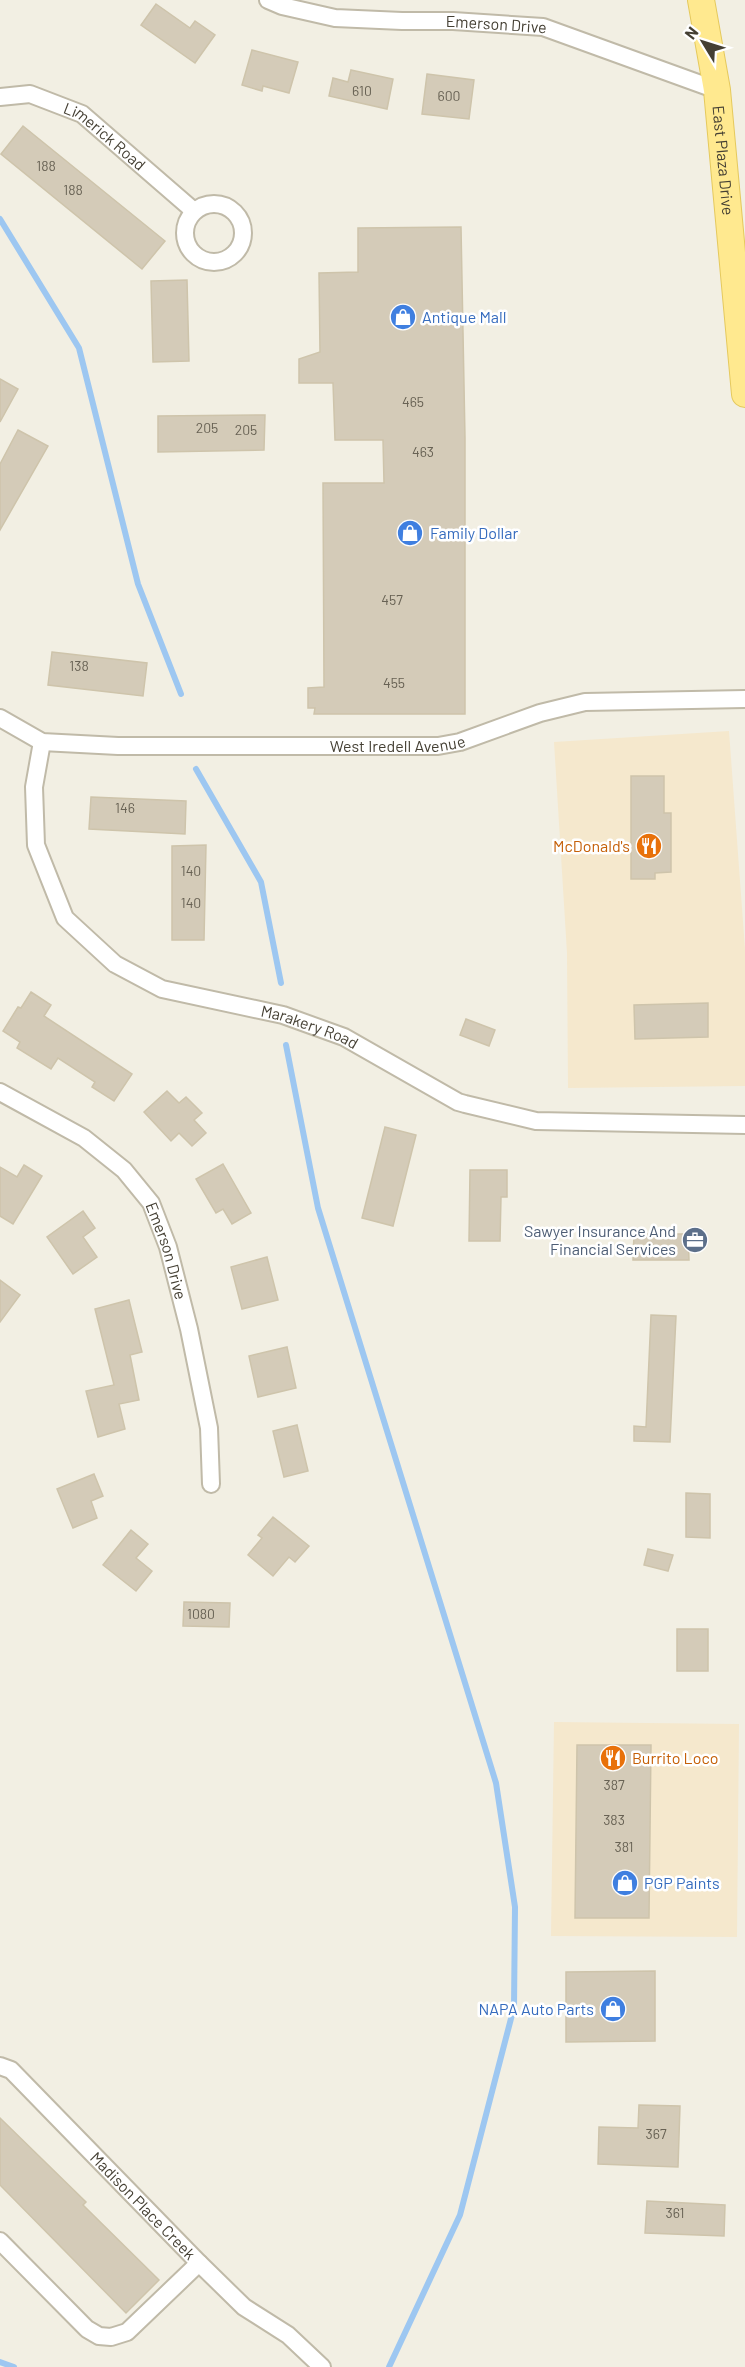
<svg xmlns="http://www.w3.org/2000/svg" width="745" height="2367" viewBox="0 0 745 2367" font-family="Barlow,sans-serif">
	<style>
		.commercial { fill: #f5e8cd }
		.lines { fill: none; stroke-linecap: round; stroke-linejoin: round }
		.stream { stroke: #9dc7f1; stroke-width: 6 }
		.building { fill: #d4cbb8; stroke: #cec4ab; stroke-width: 1.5 }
		.minor-casing { stroke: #c0baa8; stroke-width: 20 }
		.primary-casing { stroke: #e5c95d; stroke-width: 28 }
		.minor { stroke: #fff; stroke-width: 16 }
		.primary { stroke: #ffe98f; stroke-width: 26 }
		.labels { text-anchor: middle; stroke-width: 5; stroke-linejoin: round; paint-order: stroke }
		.number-label { font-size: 14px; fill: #686254 }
		.street-label { font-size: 16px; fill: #443f33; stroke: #fff }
		.shop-label { font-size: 16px; fill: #366cbe; stroke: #fff; text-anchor: start }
		.food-label { font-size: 16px; fill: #c56008; stroke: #fff; text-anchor: end }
		.service-label { font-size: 16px; fill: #4e5e75; stroke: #fff; text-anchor: end }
	</style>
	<rect width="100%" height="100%" fill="#f2efe3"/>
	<g class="commercial">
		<path d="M 729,731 L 745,949 L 745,1086 L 568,1088 L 567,953 L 554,742 Z"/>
		<path d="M 554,1722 L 739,1724 L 737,1937 L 551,1936 Z"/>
	</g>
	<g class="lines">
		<g class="stream">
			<path d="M 0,219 L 79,348 L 138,584 L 181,694"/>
			<path d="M 196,769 L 261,882 L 281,983"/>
			<path d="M 286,1045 L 318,1208 L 496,1783 L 515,1907 L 514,2007 L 460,2215 L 389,2367"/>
			<path d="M 0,2362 L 14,2367"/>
		</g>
	</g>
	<g class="building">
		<path d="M 156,4 L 190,28 L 195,21 L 215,35 L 195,63 L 141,25 Z"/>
		<path d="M 252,50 L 298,62 L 289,93 L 263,86 L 262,91 L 242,85 Z"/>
		<path d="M 351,70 L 393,79 L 387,109 L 329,96 L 333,78 L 348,82 Z"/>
		<path d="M 427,74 L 474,80 L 469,119 L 422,114 Z"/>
		<path d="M 23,126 L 165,241 L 142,269 L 1,154 Z"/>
		<path d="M 461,227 L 465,438 L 465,714 L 314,714 L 315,708 L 308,708 L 308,688 L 324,687 L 323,483 L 384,483 L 383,440 L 335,440 L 333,383 L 299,383 L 299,359 L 320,352 L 319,273 L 358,272 L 358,228 Z"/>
		<path d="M 187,280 L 189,361 L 153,362 L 151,281 Z"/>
		<path d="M 0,379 L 18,389 L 0,422 Z"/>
		<path d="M 265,415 L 264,450 L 158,452 L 158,416 Z"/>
		<path d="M 18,430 L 48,446 L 0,530 L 0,464 Z"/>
		<path d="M 52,652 L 147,663 L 143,696 L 48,685 Z"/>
		<path d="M 631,776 L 664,776 L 664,813 L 671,813 L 671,872 L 655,873 L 655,879 L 631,879 Z"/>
		<path d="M 91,797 L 186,801 L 185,834 L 89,829 Z"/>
		<path d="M 206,845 L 204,940 L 172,940 L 172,846 Z"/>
		<path d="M 31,992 L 51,1005 L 44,1016 L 132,1074 L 114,1101 L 92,1087 L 95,1082 L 58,1058 L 51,1069 L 17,1048 L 20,1042 L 3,1031 L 18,1007 L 21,1008 Z"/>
		<path d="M 708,1003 L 708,1037 L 635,1039 L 634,1005 Z"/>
		<path d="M 466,1019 L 495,1030 L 489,1046 L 460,1035 Z"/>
		<path d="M 167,1091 L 179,1103 L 186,1097 L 202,1113 L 194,1120 L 206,1133 L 192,1146 L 179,1133 L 171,1141 L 144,1112 Z"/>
		<path d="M 385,1127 L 416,1135 L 393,1226 L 362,1218 Z"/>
		<path d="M 223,1164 L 251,1213 L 232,1224 L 223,1209 L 216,1213 L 196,1179 Z"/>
		<path d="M 24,1165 L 42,1176 L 13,1224 L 0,1216 L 0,1167 L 17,1177 Z"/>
		<path d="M 470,1170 L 507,1170 L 507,1197 L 501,1197 L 500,1241 L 469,1241 Z"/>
		<path d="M 83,1211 L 95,1228 L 83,1237 L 97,1257 L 73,1274 L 47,1237 Z"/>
		<path d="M 634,1234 L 688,1234 L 689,1260 L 633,1260 Z"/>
		<path d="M 267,1257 L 278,1300 L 242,1309 L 231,1267 Z"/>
		<path d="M 0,1280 L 20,1295 L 0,1322 Z"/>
		<path d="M 129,1300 L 142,1352 L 130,1355 L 139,1400 L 119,1404 L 125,1429 L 98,1437 L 86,1391 L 114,1385 L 95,1309 Z"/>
		<path d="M 651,1315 L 676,1316 L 670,1442 L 634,1441 L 634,1426 L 646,1427 Z"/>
		<path d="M 287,1347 L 296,1388 L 258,1397 L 249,1356 Z"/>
		<path d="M 297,1425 L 308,1471 L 284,1477 L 273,1431 Z"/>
		<path d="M 94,1474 L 103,1496 L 91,1501 L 97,1518 L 73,1528 L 57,1489 Z"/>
		<path d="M 686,1493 L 710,1494 L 710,1538 L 686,1537 Z"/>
		<path d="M 273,1517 L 309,1546 L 295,1562 L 289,1557 L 273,1576 L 248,1555 L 262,1538 L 258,1535 Z"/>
		<path d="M 131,1530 L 148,1544 L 136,1558 L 152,1571 L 136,1591 L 103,1565 Z"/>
		<path d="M 648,1549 L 673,1555 L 668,1571 L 644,1565 Z"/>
		<path d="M 184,1602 L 230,1603 L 229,1627 L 183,1626 Z"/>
		<rect x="677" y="1629" width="31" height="42"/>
		<path d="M 577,1745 L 651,1745 L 649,1918 L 575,1918 Z"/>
		<path d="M 655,1971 L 655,2041 L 566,2042 L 566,1972 Z"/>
		<path d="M 639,2105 L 680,2106 L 678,2167 L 598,2164 L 599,2127 L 638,2128 Z"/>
		<path d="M 0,2118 L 86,2202 L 83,2205 L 159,2280 L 126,2313 L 0,2185 Z"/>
		<path d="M 647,2201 L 725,2205 L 724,2236 L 645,2233 Z"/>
	</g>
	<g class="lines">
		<g class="minor-casing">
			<g id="minor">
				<path id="s1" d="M 268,0 L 282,6 L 335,18 L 402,21 L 453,21 L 543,27 L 717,90"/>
				<path id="s2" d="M 0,97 L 30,94 L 82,114 L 194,211"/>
				<circle cx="214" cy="233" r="29"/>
				<path id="s3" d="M 0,718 L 42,742 L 118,746 L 438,746 L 460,742 L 540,713 L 585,702 L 745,699"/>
				<path id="s4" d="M 42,742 L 34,787 L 36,845 L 65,918 L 115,964 L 162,989 L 283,1015 L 344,1037 L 458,1102 L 465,1104 L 536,1121 L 745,1125"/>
				<path id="s5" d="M 0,1092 L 84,1138 L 124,1170 L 151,1203 L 168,1247 L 189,1329 L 209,1428 L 211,1484"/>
				<path id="s6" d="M 0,2066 L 11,2070 L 199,2263 L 244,2307 L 288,2335 L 322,2367"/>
				<path d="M 0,2241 L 87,2329 L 99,2336 L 111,2337 L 127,2332 L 199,2263"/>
			</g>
		</g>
		<g class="primary-casing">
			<g id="primary">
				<path id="s7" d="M 701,0 L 717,90 L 745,394"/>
			</g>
		</g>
		<use href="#minor" class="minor"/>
		<use href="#primary" class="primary"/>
	</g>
	<defs>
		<g id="shop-disc" transform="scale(1.35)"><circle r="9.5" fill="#3f7fe0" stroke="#fff"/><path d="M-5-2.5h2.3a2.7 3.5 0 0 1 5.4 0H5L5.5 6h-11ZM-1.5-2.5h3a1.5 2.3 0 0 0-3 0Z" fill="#fff"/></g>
		<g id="restaurant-disc" transform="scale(1.35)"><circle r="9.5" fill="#e8710a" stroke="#fff"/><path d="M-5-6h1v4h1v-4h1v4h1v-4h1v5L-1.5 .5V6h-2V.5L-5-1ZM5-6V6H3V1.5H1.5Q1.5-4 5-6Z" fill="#fff"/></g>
		<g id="office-disc" transform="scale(1.35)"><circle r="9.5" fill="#5c6f8a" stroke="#fff"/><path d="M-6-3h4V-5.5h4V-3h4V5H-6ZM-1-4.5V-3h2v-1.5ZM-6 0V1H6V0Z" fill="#fff"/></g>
	</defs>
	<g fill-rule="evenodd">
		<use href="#shop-disc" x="403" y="317"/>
		<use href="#shop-disc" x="410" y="533"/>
		<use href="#restaurant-disc" x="649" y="846"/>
		<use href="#office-disc" x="695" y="1240"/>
		<use href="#restaurant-disc" x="613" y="1758"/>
		<use href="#shop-disc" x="625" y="1883"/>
		<use href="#shop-disc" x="613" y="2009"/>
	</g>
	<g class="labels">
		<g class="number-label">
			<text x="362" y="96">610</text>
			<text x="449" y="101">600</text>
			<text x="46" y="171">188</text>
			<text x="73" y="195">188</text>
			<text x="413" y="407">465</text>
			<text x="207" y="433">205</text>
			<text x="246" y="435">205</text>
			<text x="423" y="457">463</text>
			<text x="392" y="605">457</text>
			<text x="79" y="671">138</text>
			<text x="394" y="688">455</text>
			<text x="125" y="813">146</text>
			<text x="191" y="876">140</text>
			<text x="191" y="908">140</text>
			<text x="201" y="1619">1080</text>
			<text x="614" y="1790">387</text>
			<text x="614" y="1825">383</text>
			<text x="624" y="1852">381</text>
			<text x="656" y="2139">367</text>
			<text x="675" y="2218">361</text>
		</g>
		<g class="street-label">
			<text dy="6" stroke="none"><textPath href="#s1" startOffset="231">Emerson Drive</textPath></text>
			<text dy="6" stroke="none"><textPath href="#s2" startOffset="117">Limerick Road</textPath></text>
			<text dy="6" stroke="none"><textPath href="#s7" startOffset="162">East Plaza Drive</textPath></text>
			<text dy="6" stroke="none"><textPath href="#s3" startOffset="404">West Iredell Avenue</textPath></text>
			<text dy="6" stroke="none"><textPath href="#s4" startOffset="456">Marakery Road</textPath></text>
			<text dy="6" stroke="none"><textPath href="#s5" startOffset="240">Emerson Drive</textPath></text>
			<text dy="6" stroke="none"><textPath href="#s6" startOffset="201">Madison Place Creek</textPath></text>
		</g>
		<g class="shop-label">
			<text x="422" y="323">Antique Mall</text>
			<text x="430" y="539">Family Dollar</text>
			<text x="644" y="1889">PGP Paints</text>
			<text x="594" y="2015" text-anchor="end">NAPA Auto Parts</text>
		</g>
		<g class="food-label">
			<text x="630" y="852">McDonald's</text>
			<text x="632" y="1764" text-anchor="start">Burrito Loco</text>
		</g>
		<g class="service-label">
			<text x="676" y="1237">Sawyer Insurance And<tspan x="676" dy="18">Financial Services</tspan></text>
		</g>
	</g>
	<g transform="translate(703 42) rotate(308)" stroke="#ffffff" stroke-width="4.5" paint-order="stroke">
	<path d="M0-4.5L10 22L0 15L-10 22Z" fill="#443f33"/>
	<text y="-9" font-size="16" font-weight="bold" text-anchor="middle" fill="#443f33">N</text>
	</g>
</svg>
